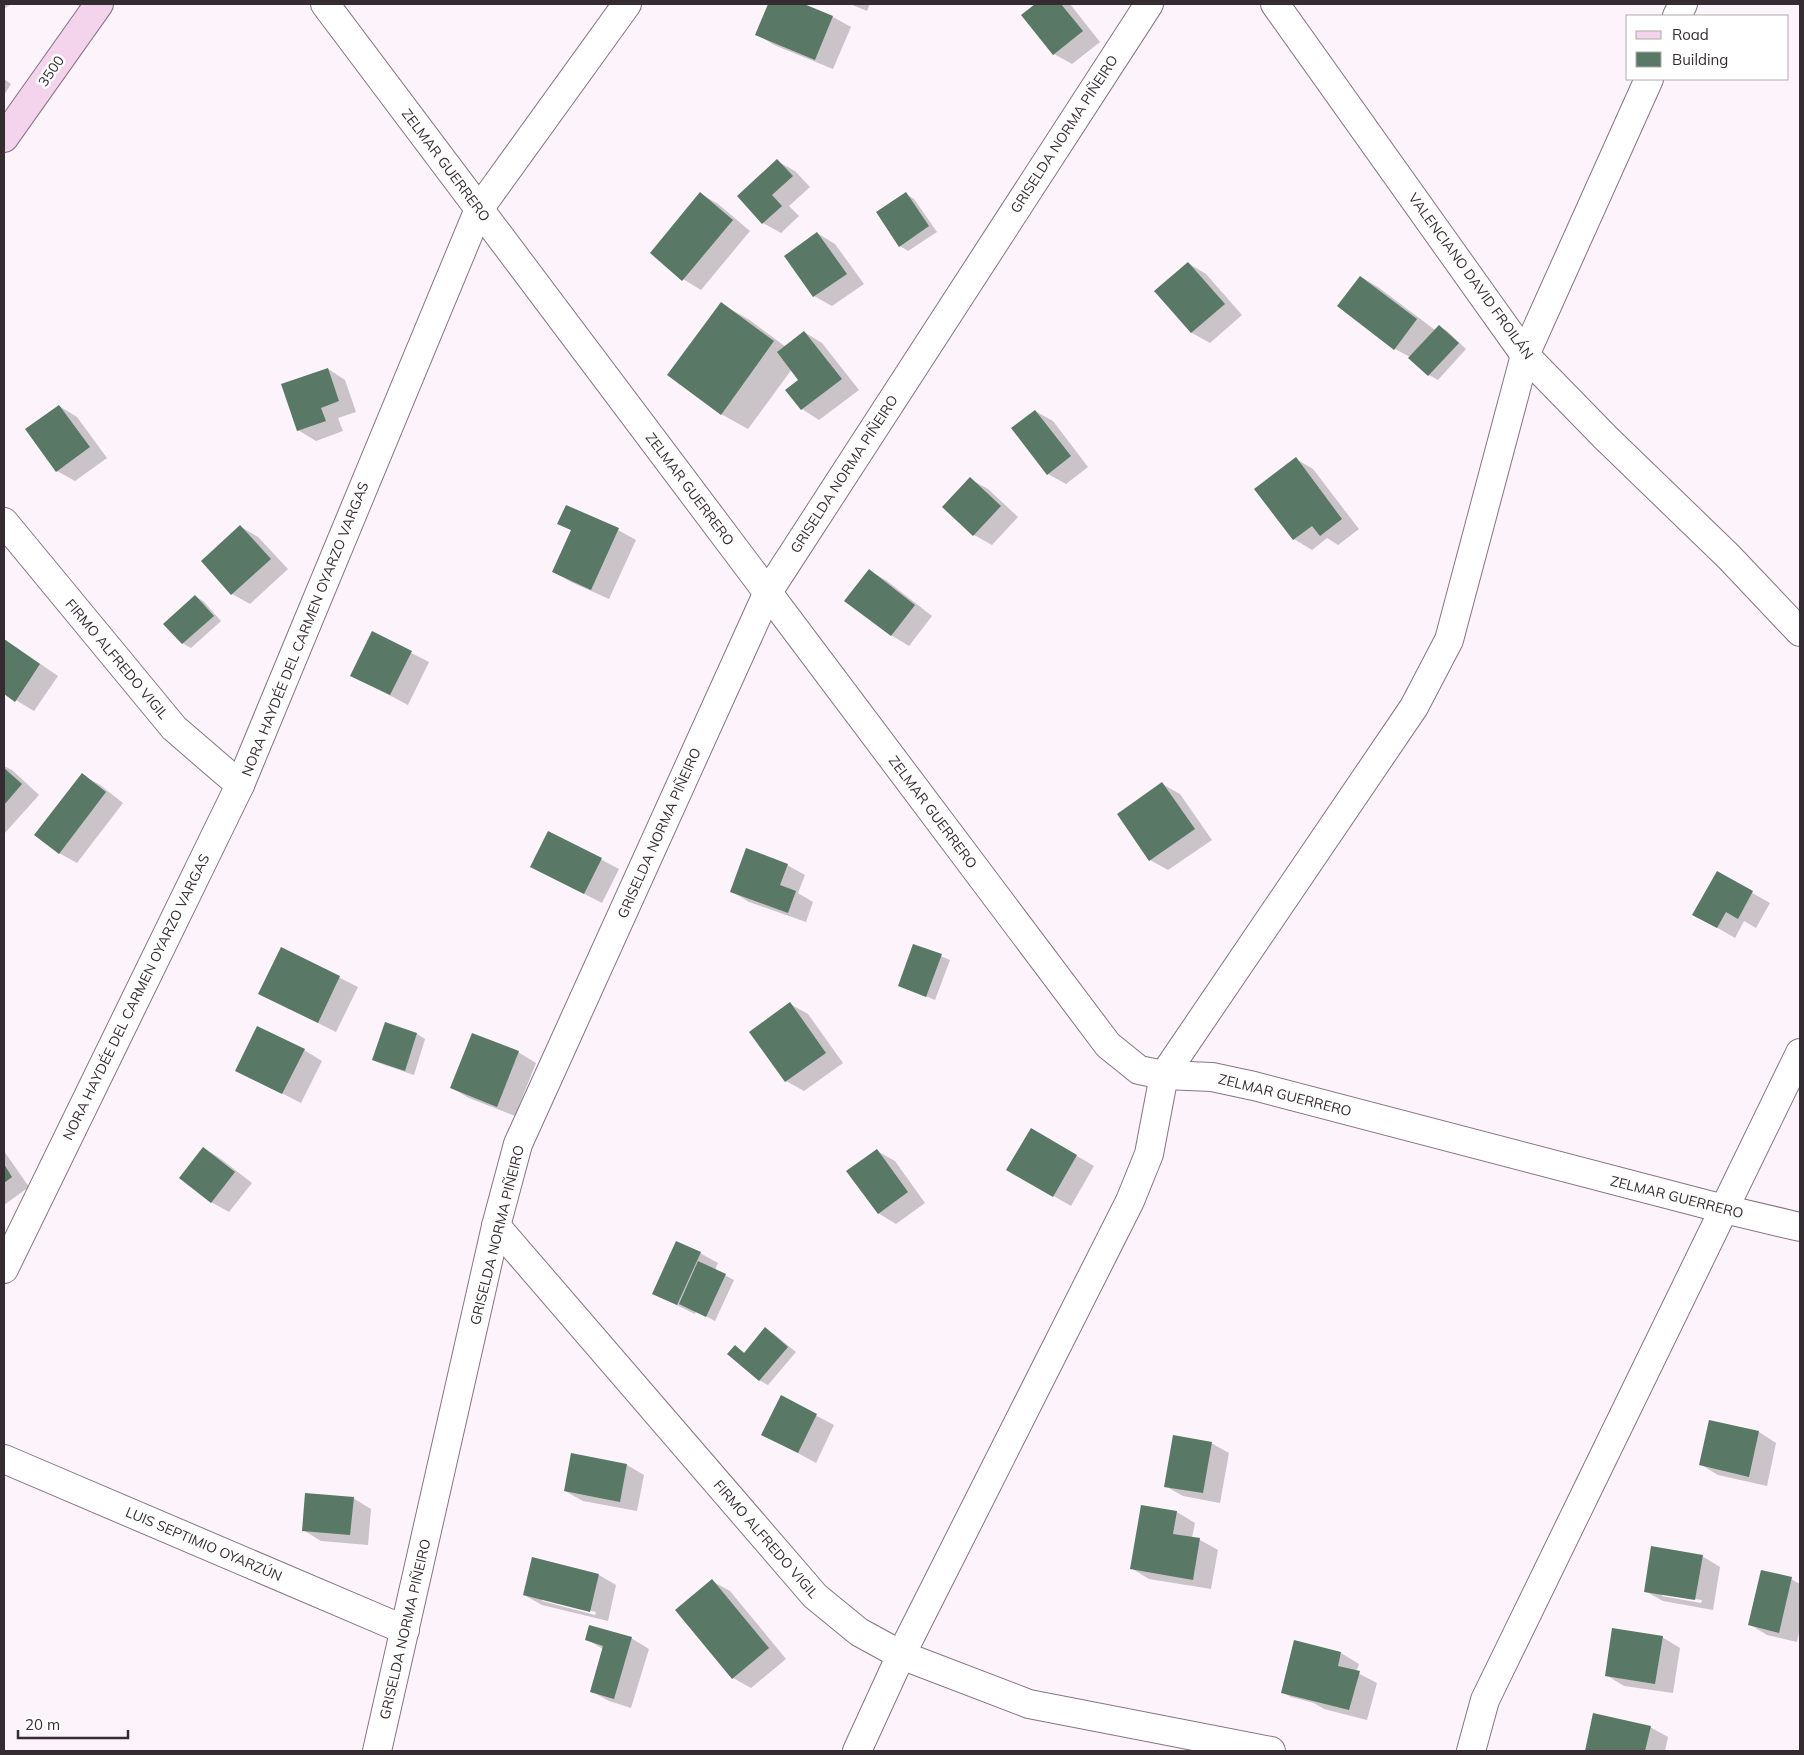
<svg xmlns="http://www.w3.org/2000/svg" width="1804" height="1755" viewBox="0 0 1804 1755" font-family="Mulish,sans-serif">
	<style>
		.shadow { fill: #0003; fill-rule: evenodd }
		.building { fill: #597866 }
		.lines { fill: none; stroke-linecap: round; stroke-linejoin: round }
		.street-casing { stroke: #887383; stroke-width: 30 }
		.secondary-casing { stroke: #887383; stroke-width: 30 }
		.street { stroke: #fff; stroke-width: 28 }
		.secondary { stroke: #f4d3ed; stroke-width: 28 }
		.labels { text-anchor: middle; stroke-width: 5; stroke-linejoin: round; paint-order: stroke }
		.street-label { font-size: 14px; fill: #352c32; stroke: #fff }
	</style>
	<rect width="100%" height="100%" fill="#fdf4fb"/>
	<g class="shadow">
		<path d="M 4,4 L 11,4 L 4,9 Z"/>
		<path d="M 770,4 L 801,4 L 833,17 L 851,27 L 833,69 L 774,45 L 757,34 Z"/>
		<path d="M 850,4 L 870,4 L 867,11 Z"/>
		<path d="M 1037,4 L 1070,4 L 1100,42 L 1072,64 L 1054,54 L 1023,15 Z"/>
		<path d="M 4,79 L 11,84 L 4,95 Z"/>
		<path d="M 777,161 L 795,171 L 810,187 L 789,206 L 799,216 L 781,233 L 763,223 Z"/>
		<path d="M 701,194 L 718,204 L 750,231 L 701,290 L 683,279 Z"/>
		<path d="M 906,194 L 914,199 L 937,232 L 908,251 L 900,246 Z"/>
		<path d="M 817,233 L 835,244 L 864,284 L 832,306 L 814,296 Z"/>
		<path d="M 1188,263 L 1206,274 L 1242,315 L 1210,343 L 1192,333 L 1156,291 Z"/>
		<path d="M 1361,277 L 1378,287 L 1435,330 L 1439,326 L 1447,331 L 1466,349 L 1438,380 L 1429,375 L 1410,357 L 1395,349 Z"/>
		<path d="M 721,304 L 748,319 L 786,347 L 804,332 L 822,343 L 859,390 L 819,420 L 802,409 L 800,380 L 792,369 L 748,429 L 721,414 Z"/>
		<path d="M 328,369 L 345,380 L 356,412 L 338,418 L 343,431 L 316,441 L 298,430 Z"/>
		<path d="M 59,406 L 77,417 L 107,458 L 75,481 L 57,471 Z"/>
		<path d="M 1035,411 L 1053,421 L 1088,467 L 1066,484 L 1048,474 Z"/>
		<path d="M 1296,459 L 1313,469 L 1359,529 L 1338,545 L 1327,538 L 1312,550 L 1294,539 L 1256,489 Z"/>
		<path d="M 970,479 L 988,489 L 1018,517 L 992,545 L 974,535 L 944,507 Z"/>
		<path d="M 558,523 L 618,530 L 636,540 L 609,599 L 571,582 L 554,572 L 572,531 Z"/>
		<path d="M 241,527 L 258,537 L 288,569 L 250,604 L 232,594 Z"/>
		<path d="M 870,571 L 887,581 L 932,616 L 909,646 L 891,635 Z"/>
		<path d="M 195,596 L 203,601 L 221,621 L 191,648 L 182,643 Z"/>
		<path d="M 372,633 L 429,662 L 408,705 L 351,675 Z"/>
		<path d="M 4,639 L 58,676 L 34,711 L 4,693 Z"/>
		<path d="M 4,766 L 12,770 L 39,795 L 4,834 Z"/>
		<path d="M 82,775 L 100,785 L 123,803 L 77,863 L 59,853 Z"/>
		<path d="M 1162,784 L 1180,794 L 1212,840 L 1168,870 L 1150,860 Z"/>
		<path d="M 549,832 L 619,869 L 602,903 L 532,867 Z"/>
		<path d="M 787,865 L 805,875 L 798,893 L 813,902 L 806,922 L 749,902 L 731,891 Z"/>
		<path d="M 1717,873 L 1770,903 L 1756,928 L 1744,921 L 1735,938 L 1694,914 Z"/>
		<path d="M 914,945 L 950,960 L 935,1000 L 899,985 Z"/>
		<path d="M 282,949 L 358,987 L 336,1032 L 260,994 Z"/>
		<path d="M 790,1004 L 808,1014 L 843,1063 L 804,1091 L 786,1081 Z"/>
		<path d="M 386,1023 L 417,1034 L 425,1039 L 414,1075 L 382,1064 L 373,1060 Z"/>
		<path d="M 304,1050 L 322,1061 L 301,1103 L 236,1070 Z"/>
		<path d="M 518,1052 L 536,1063 L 515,1116 L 469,1098 L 452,1088 Z"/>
		<path d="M 1031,1129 L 1094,1166 L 1071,1206 L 1008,1170 Z"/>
		<path d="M 204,1148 L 221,1159 L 252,1183 L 229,1212 L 211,1202 Z"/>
		<path d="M 4,1151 L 29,1187 L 4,1205 Z"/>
		<path d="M 877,1151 L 895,1161 L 925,1203 L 896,1224 L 878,1213 Z"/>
		<path d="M 700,1253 L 718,1263 L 715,1270 L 734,1280 L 715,1321 L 696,1311 L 695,1314 L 654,1294 Z"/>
		<path d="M 765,1329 L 774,1334 L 796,1352 L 768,1385 L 759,1380 L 735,1347 L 745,1353 Z"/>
		<path d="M 781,1397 L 834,1425 L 816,1463 L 763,1434 Z"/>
		<path d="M 1759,1432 L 1776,1443 L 1767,1486 L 1718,1475 L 1700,1464 Z"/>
		<path d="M 1211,1443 L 1229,1453 L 1220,1503 L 1183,1496 L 1165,1486 Z"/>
		<path d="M 627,1465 L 644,1475 L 637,1511 L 583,1501 L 565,1491 Z"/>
		<path d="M 353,1498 L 371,1509 L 368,1545 L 321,1541 L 303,1530 Z"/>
		<path d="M 1142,1506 L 1177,1512 L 1195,1523 L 1192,1538 L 1200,1540 L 1218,1550 L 1211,1589 L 1149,1579 L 1131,1568 Z"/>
		<path d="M 1702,1556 L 1720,1567 L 1713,1610 L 1663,1601 L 1645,1591 ZM 1662,1594 L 1702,1600 L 1701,1603 L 1662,1596 Z"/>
		<path d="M 599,1575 L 616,1585 L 608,1621 L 542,1605 L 524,1595 ZM 542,1599 L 596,1612 L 595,1615 L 542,1601 Z"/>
		<path d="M 1791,1579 L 1800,1584 L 1800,1627 L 1797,1642 L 1767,1635 L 1749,1624 Z"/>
		<path d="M 712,1581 L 730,1591 L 786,1659 L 751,1688 L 733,1678 Z"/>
		<path d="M 1662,1637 L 1680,1648 L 1673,1693 L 1624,1686 L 1606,1675 Z"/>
		<path d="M 631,1638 L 649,1649 L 631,1708 L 609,1701 L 591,1691 L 603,1649 L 586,1639 Z"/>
		<path d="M 1341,1653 L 1359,1664 L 1356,1672 L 1377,1683 L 1367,1720 L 1324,1709 L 1314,1703 L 1291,1697 L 1282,1692 Z"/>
		<path d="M 1594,1714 L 1650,1727 L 1668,1737 L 1665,1751 L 1586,1751 Z"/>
	</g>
	<g class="building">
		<path d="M 768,4 L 804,4 L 833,16 L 815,60 L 755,35 Z"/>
		<path d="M 1035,4 L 1061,4 L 1083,31 L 1053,55 L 1021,15 Z"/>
		<path d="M 777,159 L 793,176 L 772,195 L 782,206 L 762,224 L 737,196 Z"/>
		<path d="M 700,192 L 733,220 L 682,281 L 650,253 Z"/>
		<path d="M 906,192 L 929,226 L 899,247 L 876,212 Z"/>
		<path d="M 817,232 L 847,274 L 813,297 L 784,256 Z"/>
		<path d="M 1188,262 L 1225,304 L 1191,333 L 1154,291 Z"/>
		<path d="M 1360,276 L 1417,319 L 1394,350 L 1337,306 Z"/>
		<path d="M 721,302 L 774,341 L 721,415 L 667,375 Z"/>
		<path d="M 1439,325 L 1459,343 L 1428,376 L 1408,358 Z"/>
		<path d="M 804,331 L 842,379 L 801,410 L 785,390 L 798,380 L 777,352 Z"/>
		<path d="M 328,368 L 339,401 L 321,408 L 326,421 L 297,431 L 281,384 Z"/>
		<path d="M 59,405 L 90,447 L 56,472 L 25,429 Z"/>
		<path d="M 1035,410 L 1071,456 L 1047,475 L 1011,428 Z"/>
		<path d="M 1296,457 L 1342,519 L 1320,536 L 1312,526 L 1293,540 L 1254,489 Z"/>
		<path d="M 970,477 L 1001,506 L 973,536 L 942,507 Z"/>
		<path d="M 566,505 L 619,528 L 591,590 L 552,572 L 571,530 L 557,524 Z"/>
		<path d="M 240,525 L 271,559 L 231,595 L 201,561 Z"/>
		<path d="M 869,569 L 915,605 L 891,636 L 844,601 Z"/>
		<path d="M 195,595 L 214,616 L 182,644 L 163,624 Z"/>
		<path d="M 372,631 L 412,651 L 390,695 L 350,676 Z"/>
		<path d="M 4,639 L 40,664 L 15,702 L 4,694 Z"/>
		<path d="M 4,768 L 22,784 L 4,805 Z"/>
		<path d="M 82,773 L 106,792 L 59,854 L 34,835 Z"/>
		<path d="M 1162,782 L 1195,829 L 1149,861 L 1117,814 Z"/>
		<path d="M 548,831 L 602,858 L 584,894 L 530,867 Z"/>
		<path d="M 746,848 L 788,864 L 780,885 L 796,891 L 788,913 L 730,892 Z"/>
		<path d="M 1717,871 L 1753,891 L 1738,919 L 1726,912 L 1717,928 L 1692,915 Z"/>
		<path d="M 913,944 L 942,954 L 926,997 L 898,986 Z"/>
		<path d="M 281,947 L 340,976 L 318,1023 L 258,994 Z"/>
		<path d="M 790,1002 L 826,1053 L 785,1082 L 749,1032 Z"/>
		<path d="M 385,1022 L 417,1033 L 405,1071 L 372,1060 Z"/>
		<path d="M 257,1026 L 305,1049 L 282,1094 L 235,1071 Z"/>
		<path d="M 472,1033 L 519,1051 L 497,1107 L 450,1088 Z"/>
		<path d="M 1031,1128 L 1077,1155 L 1053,1197 L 1006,1170 Z"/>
		<path d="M 203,1147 L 235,1172 L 211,1203 L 179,1178 Z"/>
		<path d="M 877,1149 L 908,1192 L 878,1214 L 846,1171 Z"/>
		<path d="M 4,1164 L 12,1177 L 4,1183 Z"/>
		<path d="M 676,1241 L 701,1252 L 677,1305 L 652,1294 Z"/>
		<path d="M 698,1261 L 726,1274 L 706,1317 L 679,1304 Z"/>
		<path d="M 765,1327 L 788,1347 L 759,1381 L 727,1354 L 735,1345 L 744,1353 Z"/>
		<path d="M 781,1395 L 817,1414 L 798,1453 L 761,1435 Z"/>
		<path d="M 1709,1420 L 1759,1431 L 1749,1477 L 1699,1465 Z"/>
		<path d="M 1173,1435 L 1212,1442 L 1203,1493 L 1164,1487 Z"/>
		<path d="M 571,1453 L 627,1464 L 620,1502 L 564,1491 Z"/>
		<path d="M 305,1493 L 354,1497 L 350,1535 L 302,1531 Z"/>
		<path d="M 1141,1505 L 1177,1511 L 1173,1534 L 1200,1538 L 1193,1580 L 1130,1569 Z"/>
		<path d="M 1651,1546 L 1703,1555 L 1695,1600 L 1644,1592 Z"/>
		<path d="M 532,1557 L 599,1574 L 590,1612 L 523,1595 Z"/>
		<path d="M 1761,1570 L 1792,1577 L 1779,1633 L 1748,1625 Z"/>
		<path d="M 712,1579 L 769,1648 L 732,1679 L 675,1610 Z"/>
		<path d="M 589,1625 L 632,1637 L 614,1699 L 590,1692 L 603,1646 L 585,1640 Z"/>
		<path d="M 1612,1628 L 1663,1636 L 1655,1684 L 1605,1676 Z"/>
		<path d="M 1294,1640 L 1341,1652 L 1338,1666 L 1360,1671 L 1349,1710 L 1281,1693 Z"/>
		<path d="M 1593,1713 L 1651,1726 L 1645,1751 L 1585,1751 Z"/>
	</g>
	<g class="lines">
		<g class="street-casing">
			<g id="street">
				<path d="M 325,4 L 1108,1045 L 1139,1070 L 1164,1075 L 1212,1077 L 1254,1086 L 1724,1209 L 1800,1227"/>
				<path d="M 1275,4 L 1525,355 L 1606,438 L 1729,557 L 1800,632"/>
				<path d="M 1677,16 L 1683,4"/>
				<path d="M 4,522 L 174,728 L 240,785"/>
				<path d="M 496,1226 L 815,1596 L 859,1632 L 901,1655 L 1029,1704 L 1271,1751"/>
				<path d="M 4,1269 L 240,785 L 479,209 L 627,4"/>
				<path d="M 4,1459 L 405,1630"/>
				<path d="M 377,1751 L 496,1226 L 518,1144 L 768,592 L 1149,4"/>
				<path d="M 857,1751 L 901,1655 L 1130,1201 L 1149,1154 L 1164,1075 L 1414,707 L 1449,640 L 1525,355 L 1649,79"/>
				<path d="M 1471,1751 L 1485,1700 L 1800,1053"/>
			</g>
		</g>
		<g class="secondary-casing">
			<path id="secondary" d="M 4,138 L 99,4"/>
		</g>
		<use href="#street" class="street"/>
		<use href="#secondary" class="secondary"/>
	</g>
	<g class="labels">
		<g class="street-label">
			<text transform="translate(51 71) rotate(-55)" y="5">3500</text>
			<text transform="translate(1064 134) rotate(-57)" y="5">GRISELDA NORMA PIÑEIRO</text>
			<text transform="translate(446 165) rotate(53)" y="5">ZELMAR GUERRERO</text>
			<text transform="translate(1471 276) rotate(54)" y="5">VALENCIANO DAVID FROILÁN</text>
			<text transform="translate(844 474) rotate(-57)" y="5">GRISELDA NORMA PIÑEIRO</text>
			<text transform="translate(690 489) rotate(53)" y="5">ZELMAR GUERRERO</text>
			<text transform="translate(305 629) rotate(-68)" y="5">NORA HAYDÉE DEL CARMEN OYARZO VARGAS</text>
			<text transform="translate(117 659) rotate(50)" y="5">FIRMO ALFREDO VIGIL</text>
			<text transform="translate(933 812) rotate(53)" y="5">ZELMAR GUERRERO</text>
			<text transform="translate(659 833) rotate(-66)" y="5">GRISELDA NORMA PIÑEIRO</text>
			<text transform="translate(136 997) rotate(-64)" y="5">NORA HAYDÉE DEL CARMEN OYARZO VARGAS</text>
			<text transform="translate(1285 1095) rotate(14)" y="5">ZELMAR GUERRERO</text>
			<text transform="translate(1677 1197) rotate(14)" y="5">ZELMAR GUERRERO</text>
			<text transform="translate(497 1235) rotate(-76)" y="5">GRISELDA NORMA PIÑEIRO</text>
			<text transform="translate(766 1539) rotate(49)" y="5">FIRMO ALFREDO VIGIL</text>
			<text transform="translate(204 1544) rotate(23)" y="5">LUIS SEPTIMIO OYARZÚN</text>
			<text transform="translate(405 1629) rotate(-77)" y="5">GRISELDA NORMA PIÑEIRO</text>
		</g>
	</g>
	<rect width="1804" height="1755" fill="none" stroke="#352c32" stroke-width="10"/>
	<rect x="1626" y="15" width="162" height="65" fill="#ffffff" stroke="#aeabad"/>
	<rect x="1636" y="31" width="25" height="8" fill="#f4d3ed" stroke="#aeabad"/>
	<text x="1672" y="40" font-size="15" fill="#352c32">Road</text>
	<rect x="1636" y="52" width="25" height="15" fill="#597866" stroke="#aeabad"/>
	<text x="1672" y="65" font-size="15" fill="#352c32">Building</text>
	<path d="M18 1730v8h110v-8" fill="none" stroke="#352c32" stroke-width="2.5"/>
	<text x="25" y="1730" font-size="15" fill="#352c32" stroke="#ffffff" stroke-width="4" paint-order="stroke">20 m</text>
</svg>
